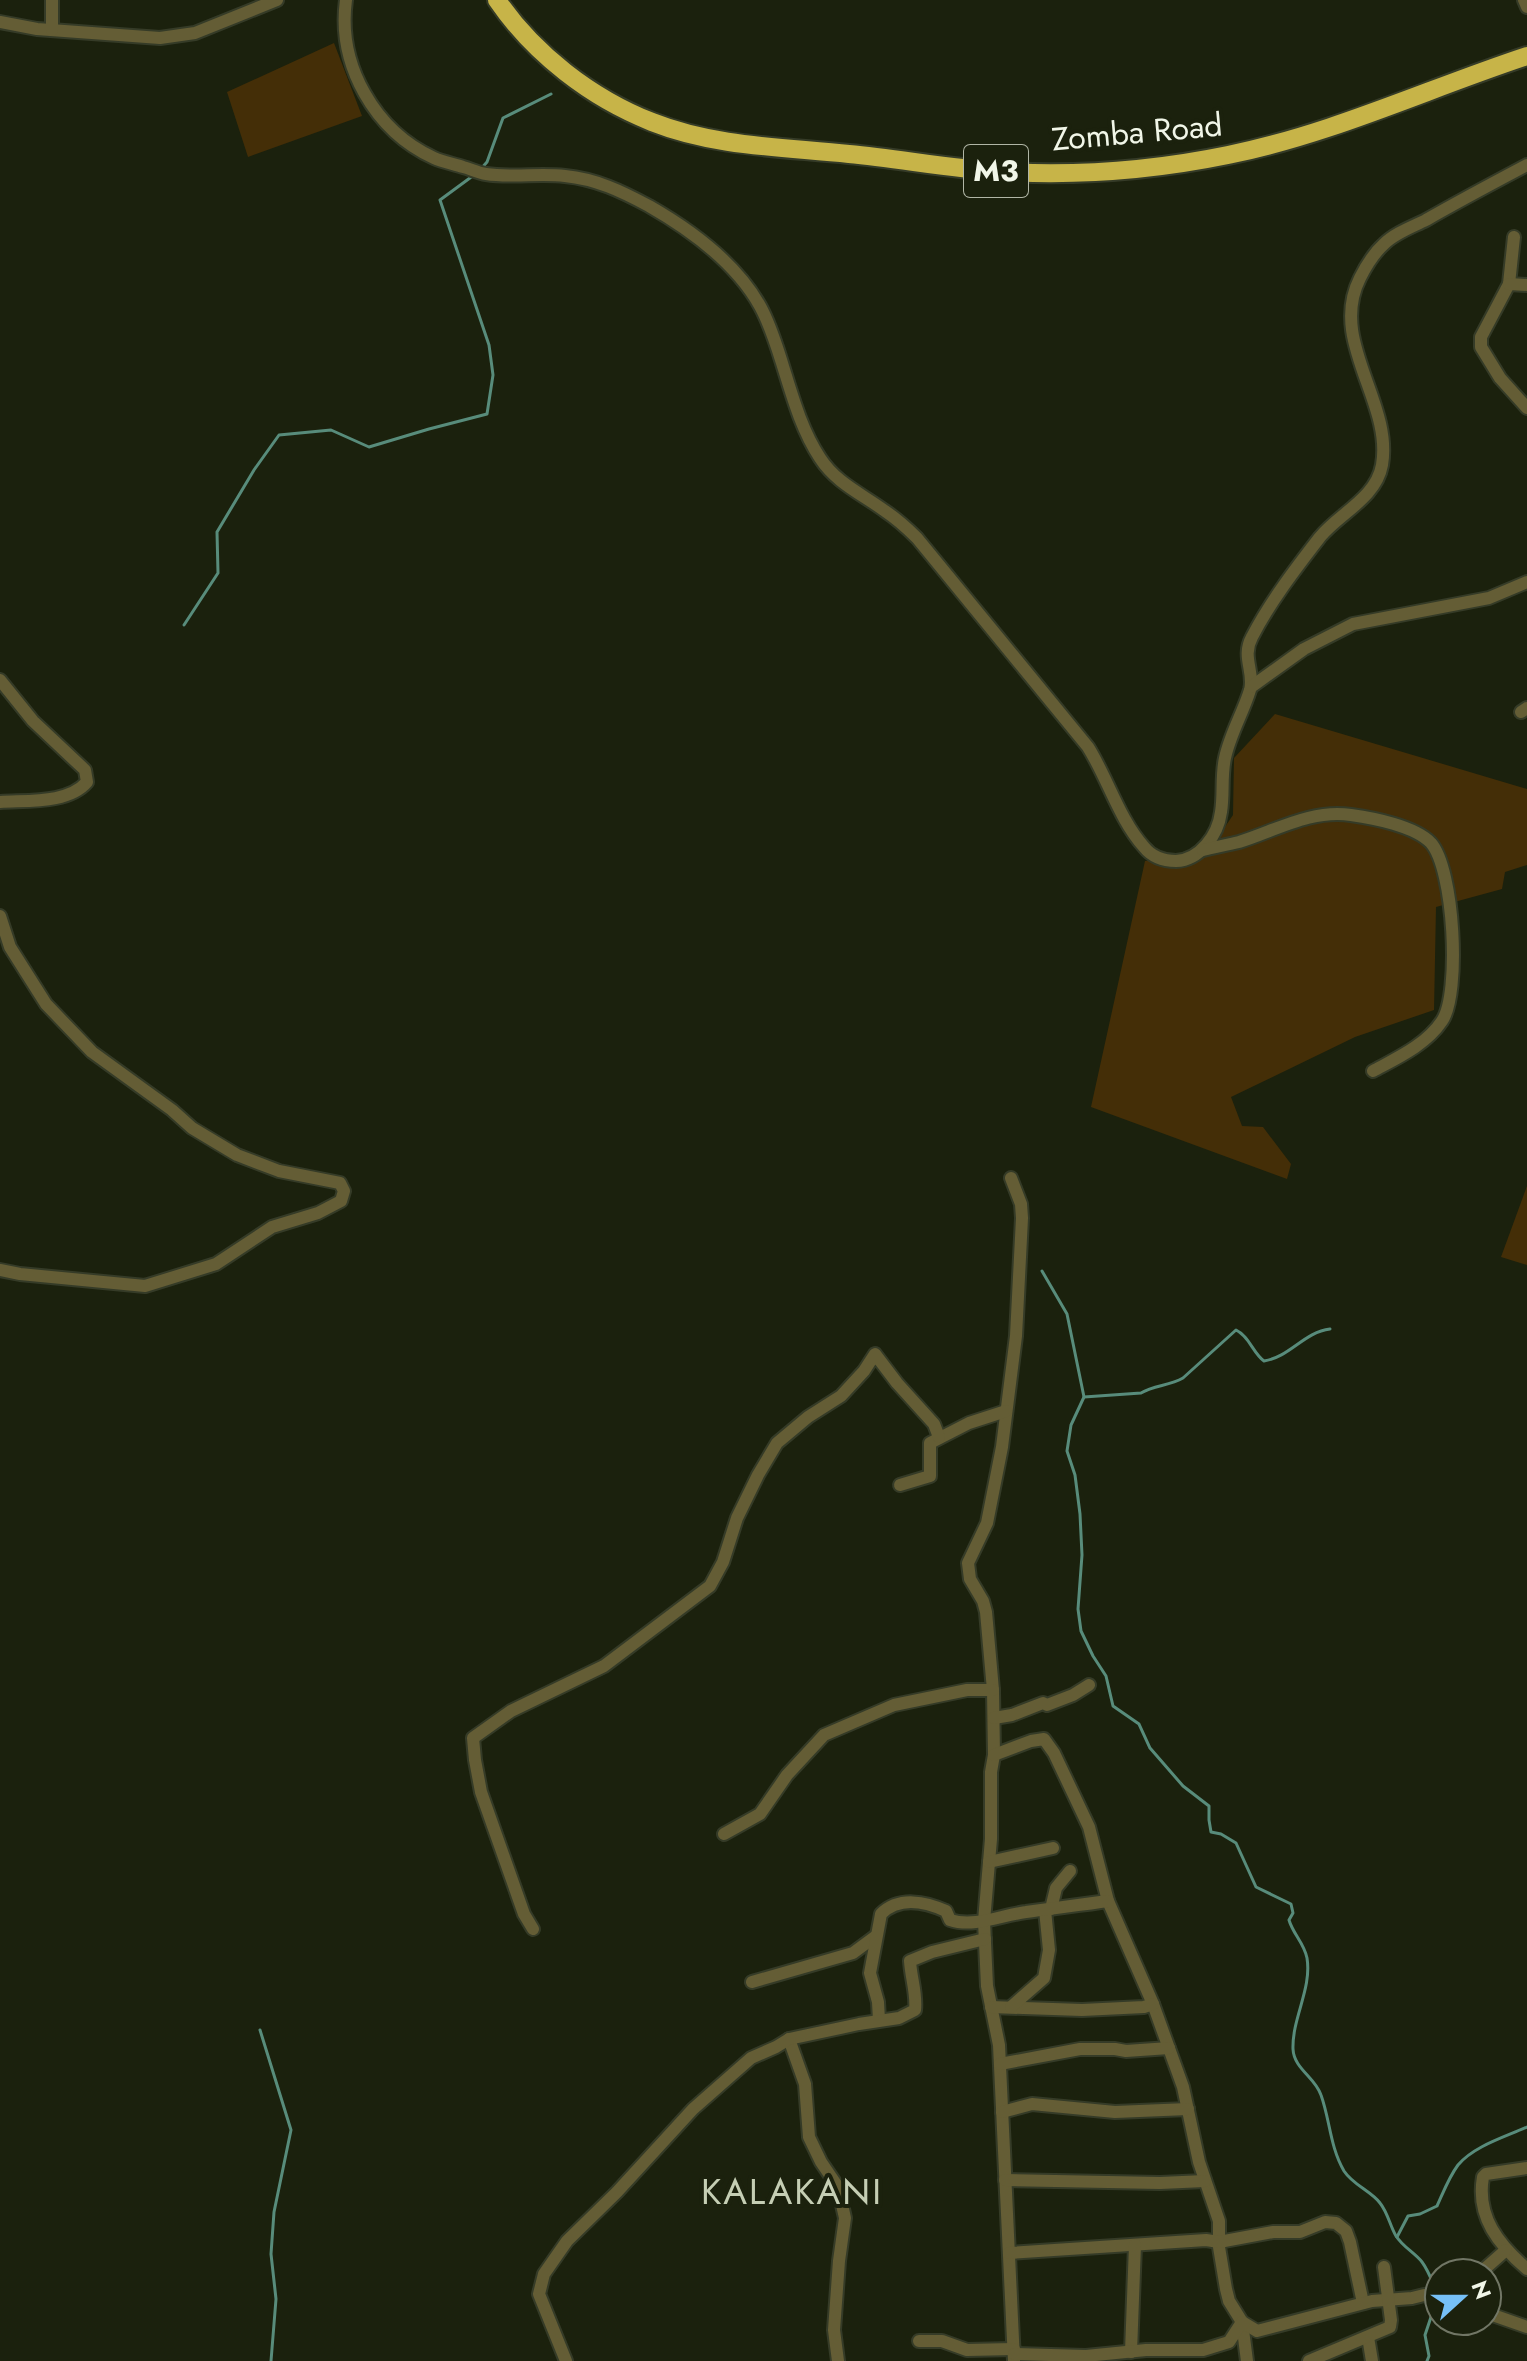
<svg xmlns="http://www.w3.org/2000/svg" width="1527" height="2361" viewBox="0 0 1527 2361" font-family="Jost,sans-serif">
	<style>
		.green { fill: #442e07 }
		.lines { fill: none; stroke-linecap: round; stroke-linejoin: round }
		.stream { stroke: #588c7b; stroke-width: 3 }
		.minor-casing { stroke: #353b27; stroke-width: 16 }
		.highway-casing { stroke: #353b27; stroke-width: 22 }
		.minor { stroke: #645d35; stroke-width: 12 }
		.highway { stroke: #c7b448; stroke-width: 18 }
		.labels { text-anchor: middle; stroke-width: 8; stroke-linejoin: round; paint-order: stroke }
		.shield { fill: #1b210d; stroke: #b1b6a6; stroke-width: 2 }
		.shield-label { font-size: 30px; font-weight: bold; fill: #f1f6e8 }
		.street-label { font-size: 32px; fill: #f1f6e8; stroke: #1b210d }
		.quarter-label { font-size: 36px; letter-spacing: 2px; fill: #c5ceb4; stroke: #1b210d }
	</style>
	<rect width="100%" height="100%" fill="#1b210d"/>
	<g class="green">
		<path d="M 334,43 L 362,116 L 248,157 L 227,92 Z"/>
		<path d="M 1275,714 L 1527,789 L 1527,865 L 1505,872 L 1502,889 L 1436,907 L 1434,1010 L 1355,1037 L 1231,1097 L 1242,1126 L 1263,1127 L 1291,1164 L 1287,1179 L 1091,1107 L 1145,861 L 1206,855 L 1233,815 L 1234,758 Z"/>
		<path d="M 1527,1186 L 1527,1265 L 1501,1257 Z"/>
	</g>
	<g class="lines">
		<g class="stream">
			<path d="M 480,170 L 487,162 L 503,118 L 551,94"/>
			<path d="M 184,625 L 218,573 L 217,532 L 254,470 L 279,435 L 331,430 L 369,447 L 429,429 L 487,414 L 493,375 L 489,345 L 440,200 L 474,175"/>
			<path d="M 1042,1271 L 1067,1314 L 1084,1397 L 1071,1425 L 1067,1451 L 1075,1475 L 1080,1514 L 1082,1555 L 1078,1609 L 1081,1631 L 1093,1656 L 1106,1676 L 1113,1706 L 1139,1724 L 1150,1748 L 1183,1786 L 1209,1806 L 1209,1820 L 1211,1832 L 1221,1834 L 1236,1843 L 1256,1887 L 1291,1904 L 1293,1913 L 1289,1920 C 1293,1934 1304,1943 1307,1958 C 1312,1989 1292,2018 1293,2049 C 1294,2069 1315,2077 1321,2095 C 1330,2120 1330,2147 1344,2171 C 1353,2185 1371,2191 1380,2203 C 1388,2213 1390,2226 1396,2236 C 1403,2247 1415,2253 1422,2262 C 1428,2270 1432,2281 1436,2290"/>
			<path d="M 1084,1397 L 1141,1393 C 1154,1385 1169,1386 1183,1378 L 1236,1330 C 1249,1336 1253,1353 1264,1361 C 1290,1357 1304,1332 1330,1329"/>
			<path d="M 260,2030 L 291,2130 L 274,2212 L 271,2254 L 276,2299 L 271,2361"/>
			<path d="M 1397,2237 L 1408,2216 L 1420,2214 L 1437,2206 C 1443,2193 1449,2177 1458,2165 C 1474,2146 1505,2137 1527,2127"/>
			<path d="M 1427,2361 L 1429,2356 L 1425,2335 L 1436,2302"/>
		</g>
		<g class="minor-casing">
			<g id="minor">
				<path d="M 346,0 C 337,65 375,131 434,158 C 443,162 454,164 463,167 C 471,169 478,173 486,174 C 512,178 539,173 565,176 C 596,179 621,191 649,206 C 691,230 736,263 760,306 C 770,324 776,344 782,363 C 792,395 801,429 820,458 C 836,483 862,494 885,511 C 897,519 907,528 917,538 L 1088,747 C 1108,779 1119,819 1144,847 C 1152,857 1163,861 1176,861 C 1200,860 1218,835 1221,812 C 1224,794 1221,776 1225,758 C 1230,734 1243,713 1250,690 C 1255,672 1241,657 1252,637 C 1270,602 1296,568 1320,537 C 1340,513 1376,498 1382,465 C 1393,402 1328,341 1360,278 C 1366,266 1374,253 1384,244 C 1395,233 1412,227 1426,220 C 1459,201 1493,183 1527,165"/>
				<path d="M 1524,0 L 1527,7"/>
				<path d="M 0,22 L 37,29 L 160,38 L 195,33 L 277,0"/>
				<path d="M 52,30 L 52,0"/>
				<path d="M 1514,237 L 1509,284 L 1481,337 L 1481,347 L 1500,378 L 1527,408"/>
				<path d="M 1509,284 L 1527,285"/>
				<path d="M 0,680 L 33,721 L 85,770 L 87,782 C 68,804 27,800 0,802"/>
				<path d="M 1251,687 L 1304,649 L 1353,624 L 1489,598 L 1527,582"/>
				<path d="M 1521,712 L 1527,708"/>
				<path d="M 1203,850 C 1215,847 1227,845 1239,842 C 1275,831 1311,809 1351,815 C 1373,818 1415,826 1431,843 C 1454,869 1461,993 1442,1021 C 1426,1045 1397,1058 1373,1071"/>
				<path d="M 0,916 L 10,947 L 46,1004 L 92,1052 L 172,1110 L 192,1128 L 237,1155 L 279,1171 L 340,1183 L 344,1191 L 341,1201 L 318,1213 L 272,1227 L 216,1264 L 145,1286 L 20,1274 L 0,1270"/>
				<path d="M 1011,1178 L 1021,1204 L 1022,1218 L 1016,1336 L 1002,1447 L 987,1523 L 968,1563 L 970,1579 L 983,1601 L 986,1612 L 993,1690 L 994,1755 L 991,1772 L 991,1839 L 984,1921 L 987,1986 L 999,2045 L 1014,2361"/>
				<path d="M 900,1485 L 930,1476 L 930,1443 L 969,1423 L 1006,1411"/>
				<path d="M 994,1718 L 1012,1715 L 1043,1703 L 1047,1705 L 1073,1695 L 1089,1685"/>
				<path d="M 994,1755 L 1031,1741 L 1044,1739 L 1054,1753 L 1089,1827 L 1108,1901 L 1153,2004 L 1183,2087 L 1199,2162 L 1219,2221 L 1219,2247 L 1226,2289 L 1229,2301 L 1242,2322 L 1247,2361"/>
				<path d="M 724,1834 L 760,1814 L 787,1775 L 824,1735 L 894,1705 L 967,1690 L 993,1690"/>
				<path d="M 989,1862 L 1053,1848"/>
				<path d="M 1051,1909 L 1056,1888 L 1070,1871"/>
				<path d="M 533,1929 L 524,1914 L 481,1792 L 475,1760 L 473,1738 L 511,1711 L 604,1666 L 710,1586 L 723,1562 L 737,1518 L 758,1475 L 777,1443 L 808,1417 L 841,1396 L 864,1371 L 875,1354 L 897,1383 L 934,1424 L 939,1437"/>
				<path d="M 752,1982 L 853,1953 L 876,1936"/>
				<path d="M 991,2007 L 1082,2010 L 1144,2007 L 1153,2004"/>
				<path d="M 1011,2007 L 1044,1978 L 1049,1950 L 1045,1910"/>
				<path d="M 879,2020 L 878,2002 L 870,1973 L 881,1914 C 899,1896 926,1902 946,1911 L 950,1920 C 974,1928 1002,1915 1026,1912 C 1053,1908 1081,1905 1108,1901"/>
				<path d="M 789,2039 L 805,2084 L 809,2137 L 821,2162 L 838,2187 L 845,2218 L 839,2261 L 834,2330 L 838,2361"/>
				<path d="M 1000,2064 L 1080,2049 L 1115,2049 L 1126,2051 L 1169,2048"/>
				<path d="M 1002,2112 L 1032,2104 L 1115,2112 L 1188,2109"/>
				<path d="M 1527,2168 L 1486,2174 L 1483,2177 C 1476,2217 1499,2245 1527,2269"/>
				<path d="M 1005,2180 L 1160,2183 L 1205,2181"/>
				<path d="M 1009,2253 L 1206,2240 L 1219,2242 L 1273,2232 L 1300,2232 L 1325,2222 L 1336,2223 L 1346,2231 L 1350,2242 L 1363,2303"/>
				<path d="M 1480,2273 L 1506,2250"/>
				<path d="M 1487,2313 L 1527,2327"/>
				<path d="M 1368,2337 L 1372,2361"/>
				<path d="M 919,2341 L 942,2341 L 967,2350 L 1014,2349"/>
				<path d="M 1131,2352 L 1135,2245"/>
				<path d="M 1014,2354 L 1086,2356 L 1146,2350 L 1203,2350 L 1229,2342 L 1242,2322 L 1257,2331 L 1372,2301 L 1412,2298 L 1424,2295 L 1439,2296"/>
				<path d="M 566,2361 L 539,2294 L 544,2274 L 567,2241 L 617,2192 L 693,2109 L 751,2058 L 776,2047 L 789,2039 L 859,2024 L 899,2018 L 915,2010 C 917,1994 911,1978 910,1961 L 932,1952 L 985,1939"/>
				<path d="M 1309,2361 L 1390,2327 L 1391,2320 L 1384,2267"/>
			</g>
		</g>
		<g class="highway-casing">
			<path id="highway" d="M 497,0 C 534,54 591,98 652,122 C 715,147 783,147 849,154 C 901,159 953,169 1005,172 C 1080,176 1155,170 1228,155 C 1332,134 1427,89 1527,56"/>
		</g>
		<use href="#minor" class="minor"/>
		<use href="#highway" class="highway"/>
	</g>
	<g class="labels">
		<rect class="shield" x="964" y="145" width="64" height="52" rx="6"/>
		<g class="shield-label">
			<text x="996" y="181">M3</text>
		</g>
		<g class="street-label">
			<text transform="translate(1137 132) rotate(-5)" y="11">Zomba Road</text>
		</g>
		<g class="quarter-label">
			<text x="792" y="2204">KALAKANI</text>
		</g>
	</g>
	<g transform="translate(1463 2297) rotate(69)"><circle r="38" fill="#1b210d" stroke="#717665" stroke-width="2"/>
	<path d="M0-6L14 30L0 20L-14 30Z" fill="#76c0f7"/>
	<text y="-12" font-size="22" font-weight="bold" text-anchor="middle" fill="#f1f6e8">N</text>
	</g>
</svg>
